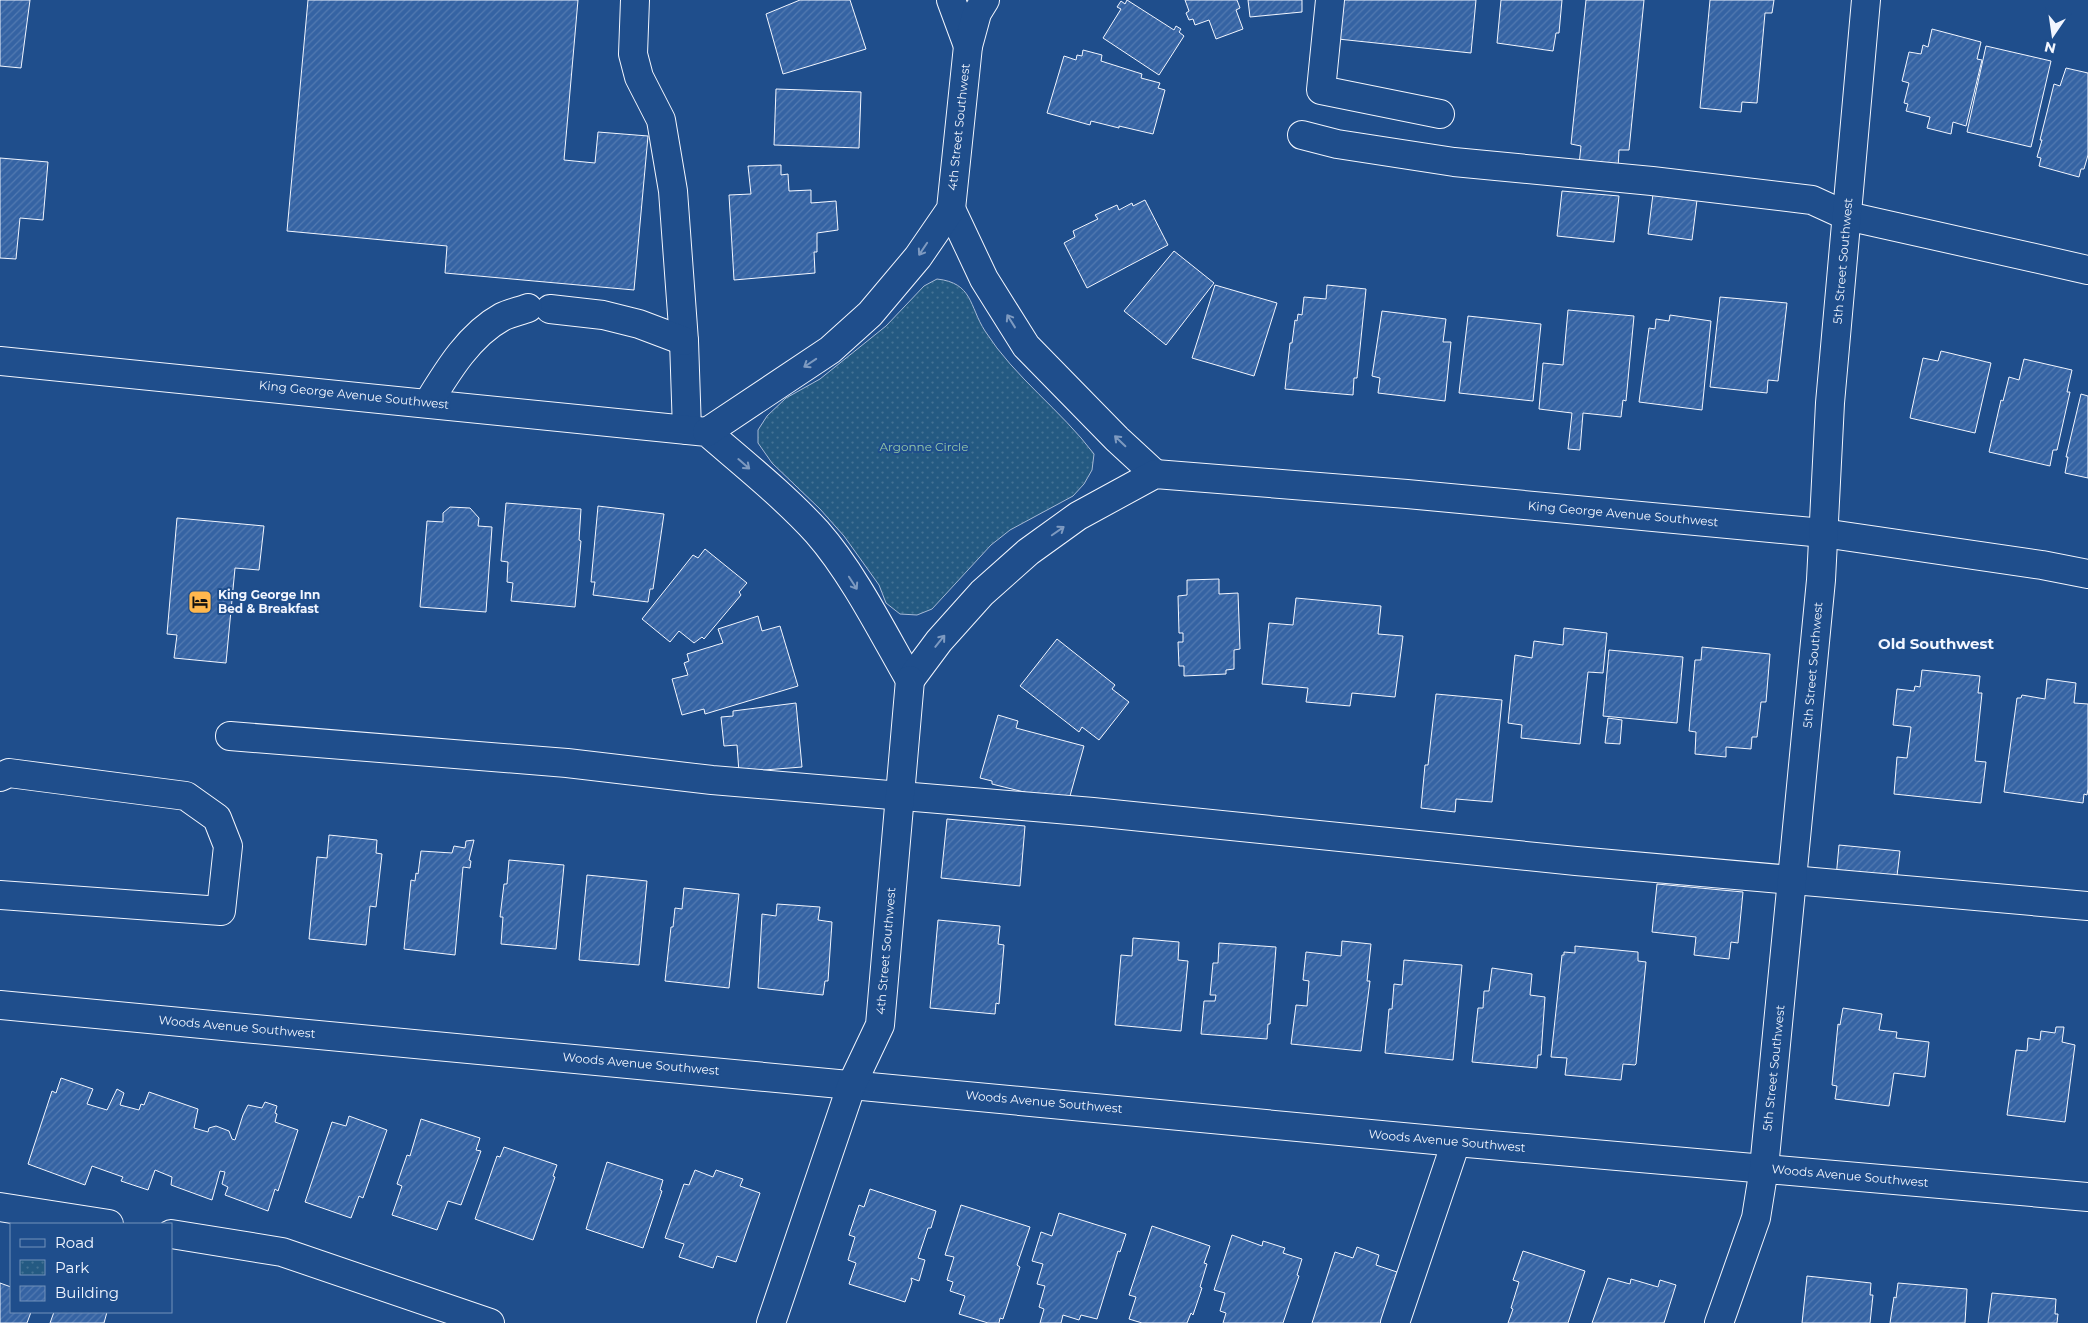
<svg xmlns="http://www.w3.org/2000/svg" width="2088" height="1323" viewBox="0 0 2088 1323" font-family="Montserrat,sans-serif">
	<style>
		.park { fill: url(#park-dots); stroke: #a8bbd7 }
		.building { fill: url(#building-hatch); stroke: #f2f6ff }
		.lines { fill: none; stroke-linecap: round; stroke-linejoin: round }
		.minor-casing { stroke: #f2f6ff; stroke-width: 30 }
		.minor { stroke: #1f4e8c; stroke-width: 28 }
		.oneway { stroke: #7e9ac0 }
		.labels { text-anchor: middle; stroke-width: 4; stroke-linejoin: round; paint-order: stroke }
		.street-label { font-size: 12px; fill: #f2f6ff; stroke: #1f4e8c }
		.park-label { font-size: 12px; fill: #97c8a6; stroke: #1f4e8c }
		.poi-label { font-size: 12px; font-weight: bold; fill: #f2f6ff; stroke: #1f4e8c; text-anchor: start }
		.quarter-label { font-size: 15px; font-weight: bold; fill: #f2f6ff; stroke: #1f4e8c }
	</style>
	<defs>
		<pattern id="park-dots" width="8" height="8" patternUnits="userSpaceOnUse" patternTransform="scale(1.25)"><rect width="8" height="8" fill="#245a82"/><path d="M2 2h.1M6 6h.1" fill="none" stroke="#447295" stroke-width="1.8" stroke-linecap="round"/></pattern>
		<pattern id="building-hatch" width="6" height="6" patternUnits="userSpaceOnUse" patternTransform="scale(1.25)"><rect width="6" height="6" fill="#3563a3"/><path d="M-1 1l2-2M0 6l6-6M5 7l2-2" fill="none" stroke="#537ab1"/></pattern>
	</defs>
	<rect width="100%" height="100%" fill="#1f4e8c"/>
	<path class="park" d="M 937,279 C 973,283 969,306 985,331 C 1015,378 1061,410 1094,454 L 1092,470 L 1084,484 L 1073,496 L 1010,530 L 991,545 L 932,609 L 917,615 L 900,614 L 886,603 L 879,585 L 844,536 L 820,509 L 772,463 L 758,443 L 758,430 L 767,416 L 786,398 L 820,379 L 886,326 L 924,286 Z"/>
	<g class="building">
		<path d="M 0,0 L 30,0 L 21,68 L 0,66 Z"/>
		<path d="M 308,0 L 578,0 L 564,160 L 595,163 L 598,132 L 648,136 L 634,290 L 445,273 L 447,246 L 287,231 Z"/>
		<path d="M 800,0 L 850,0 L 866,49 L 783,74 L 766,14 Z"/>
		<path d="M 1127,0 L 1174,30 L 1176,26 L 1181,29 L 1179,32 L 1184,36 L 1159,75 L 1103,38 L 1121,9 L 1117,7 L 1121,1 L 1125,4 Z"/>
		<path d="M 1185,0 L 1237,0 L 1240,8 L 1236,10 L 1243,29 L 1216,39 L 1209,20 L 1195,25 L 1193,19 L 1189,20 L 1186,13 L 1189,11 Z"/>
		<path d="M 1248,0 L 1302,0 L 1302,12 L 1250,17 Z"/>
		<path d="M 1343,0 L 1476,0 L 1471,53 L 1338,39 Z"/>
		<path d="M 1501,0 L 1562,0 L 1559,33 L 1556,33 L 1553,51 L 1497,43 Z"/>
		<path d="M 1586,0 L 1644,0 L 1629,150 L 1619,150 L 1618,169 L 1579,165 L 1581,146 L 1571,144 Z"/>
		<path d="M 1710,0 L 1774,0 L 1772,13 L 1765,13 L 1757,103 L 1742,102 L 1741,112 L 1700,108 Z"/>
		<path d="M 1932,29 L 1981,42 L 1977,59 L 1982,60 L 1966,126 L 1953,122 L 1951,134 L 1927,128 L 1930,117 L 1906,111 L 1908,104 L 1904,103 L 1909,83 L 1902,81 L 1909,52 L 1921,54 L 1923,45 L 1928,47 Z"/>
		<path d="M 1986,46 L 2051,61 L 2031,147 L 1967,132 Z"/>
		<path d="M 1083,50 L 1102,55 L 1101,61 L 1142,74 L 1141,78 L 1160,83 L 1158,88 L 1165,90 L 1153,134 L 1119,126 L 1119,128 L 1091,121 L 1090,125 L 1047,113 L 1064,56 L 1076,60 L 1077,55 L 1082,56 Z"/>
		<path d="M 2066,68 L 2088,73 L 2088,155 L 2084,169 L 2081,169 L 2079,177 L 2039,166 L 2041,158 L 2037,157 L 2042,140 L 2040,140 L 2054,84 L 2060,86 Z"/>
		<path d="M 776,89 L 861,92 L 859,148 L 774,145 Z"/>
		<path d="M 0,158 L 48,162 L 43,220 L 20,218 L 16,259 L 0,258 Z"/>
		<path d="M 781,165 L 781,175 L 788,174 L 789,191 L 811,190 L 811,203 L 836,201 L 838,230 L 817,233 L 817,252 L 814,252 L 815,273 L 734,280 L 729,195 L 751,194 L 748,166 Z"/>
		<path d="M 1562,191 L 1619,196 L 1614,242 L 1557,236 Z"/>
		<path d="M 1653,194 L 1697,200 L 1692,240 L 1648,234 Z"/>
		<path d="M 1145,200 L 1168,245 L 1087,288 L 1064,243 L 1075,237 L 1073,231 L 1098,219 L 1095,215 L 1117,205 L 1119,210 L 1132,203 L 1133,206 Z"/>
		<path d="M 1174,251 L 1214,283 L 1166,345 L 1124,311 Z"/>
		<path d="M 1215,285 L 1277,303 L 1254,376 L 1192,358 Z"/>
		<path d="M 1327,285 L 1366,289 L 1357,378 L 1354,378 L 1353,395 L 1285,389 L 1290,343 L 1292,343 L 1295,320 L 1297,321 L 1298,314 L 1302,315 L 1304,297 L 1326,299 Z"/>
		<path d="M 1720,297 L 1787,303 L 1778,381 L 1768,380 L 1767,393 L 1710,387 Z"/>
		<path d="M 1568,310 L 1634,316 L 1626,401 L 1623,400 L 1621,417 L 1583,413 L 1580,450 L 1568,449 L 1572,413 L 1539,409 L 1543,363 L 1563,365 Z"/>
		<path d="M 1382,311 L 1446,319 L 1443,342 L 1451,342 L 1445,401 L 1378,393 L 1380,378 L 1372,376 Z"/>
		<path d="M 1670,315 L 1711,321 L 1702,410 L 1639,402 L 1649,328 L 1655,329 L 1656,319 L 1669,321 Z"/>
		<path d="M 1468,316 L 1541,324 L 1533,401 L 1459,393 Z"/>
		<path d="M 1941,351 L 1991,363 L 1975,433 L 1910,418 L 1923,358 L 1938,361 Z"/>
		<path d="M 2024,359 L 2072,370 L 2067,392 L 2070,392 L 2057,450 L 2053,450 L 2050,466 L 1989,452 L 2001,400 L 2003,401 L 2009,377 L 2019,380 Z"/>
		<path d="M 2081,394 L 2088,396 L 2088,478 L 2065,473 L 2068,457 L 2066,457 Z"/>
		<path d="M 506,503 L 581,509 L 579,540 L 581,541 L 575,607 L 511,601 L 513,583 L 507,582 L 508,562 L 501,561 Z"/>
		<path d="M 598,506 L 664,514 L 653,589 L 650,589 L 648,602 L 593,595 L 595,582 L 591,582 Z"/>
		<path d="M 450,507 L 470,508 L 479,518 L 478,526 L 492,527 L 486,612 L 420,607 L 427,521 L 443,522 L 443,513 Z"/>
		<path d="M 177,518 L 264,526 L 259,570 L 235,568 L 226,663 L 174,658 L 177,635 L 167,634 Z"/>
		<path d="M 705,549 L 747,583 L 739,592 L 741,595 L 704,639 L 702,637 L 694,643 L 679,631 L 670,642 L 642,619 L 693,555 L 698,558 Z"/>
		<path d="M 1219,579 L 1219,594 L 1238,593 L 1240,649 L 1234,650 L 1234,669 L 1226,670 L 1226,674 L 1184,676 L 1184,666 L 1179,666 L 1178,642 L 1183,642 L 1183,633 L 1179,633 L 1178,596 L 1187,595 L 1187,580 Z"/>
		<path d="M 1296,598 L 1381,606 L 1378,634 L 1403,636 L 1395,697 L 1352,693 L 1350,706 L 1306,702 L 1308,688 L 1262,684 L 1269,623 L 1293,625 Z"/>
		<path d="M 758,616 L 762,631 L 780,626 L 798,686 L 705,714 L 704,709 L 682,715 L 672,679 L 688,675 L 684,663 L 689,661 L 687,654 L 723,643 L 718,629 Z"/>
		<path d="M 1564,628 L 1607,633 L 1603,673 L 1588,672 L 1580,744 L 1521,738 L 1522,725 L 1508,723 L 1515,655 L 1532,658 L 1534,641 L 1563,645 Z"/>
		<path d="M 1057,639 L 1115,685 L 1112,689 L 1129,702 L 1099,740 L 1082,727 L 1079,732 L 1020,686 Z"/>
		<path d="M 1702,647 L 1770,654 L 1766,702 L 1761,702 L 1757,737 L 1752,737 L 1751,749 L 1726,747 L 1726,757 L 1695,754 L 1696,732 L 1689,731 L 1695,660 L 1701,660 Z"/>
		<path d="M 1609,650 L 1683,657 L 1677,723 L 1603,716 Z"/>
		<path d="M 1922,670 L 1980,676 L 1978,693 L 1982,693 L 1975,761 L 1986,762 L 1981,803 L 1894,794 L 1897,757 L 1907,758 L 1911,727 L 1893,725 L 1897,689 L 1914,691 L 1915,686 L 1920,687 Z"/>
		<path d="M 2047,679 L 2076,683 L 2074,703 L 2088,704 L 2088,789 L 2087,795 L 2084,794 L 2083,803 L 2004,792 L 2017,698 L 2021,698 L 2022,695 L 2045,699 Z"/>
		<path d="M 1436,694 L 1502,700 L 1492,802 L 1456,799 L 1455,812 L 1421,808 L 1425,765 L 1428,765 Z"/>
		<path d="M 796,703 L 802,767 L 739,772 L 737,745 L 724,746 L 721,717 L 733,716 L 733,711 Z"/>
		<path d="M 998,715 L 1018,721 L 1016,728 L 1084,746 L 1068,803 L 992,784 L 992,781 L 980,778 Z"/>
		<path d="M 1608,718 L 1622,720 L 1620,744 L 1605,743 Z"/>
		<path d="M 947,819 L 1025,826 L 1020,886 L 941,878 Z"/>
		<path d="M 329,835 L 377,840 L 376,853 L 382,854 L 376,907 L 370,906 L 366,945 L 309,939 L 317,857 L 327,858 Z"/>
		<path d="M 474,840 L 469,860 L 471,861 L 470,868 L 463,867 L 455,955 L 404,949 L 411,880 L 415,881 L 416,873 L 418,874 L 421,851 L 452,853 L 454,846 L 465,848 L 466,841 Z"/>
		<path d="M 1839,845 L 1900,851 L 1896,884 L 1836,878 Z"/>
		<path d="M 509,860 L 564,865 L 556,949 L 501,944 L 503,917 L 500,917 L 504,884 L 507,884 Z"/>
		<path d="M 587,875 L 647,881 L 639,965 L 579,960 Z"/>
		<path d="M 1657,884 L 1743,892 L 1738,943 L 1731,942 L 1729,959 L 1694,955 L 1696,937 L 1652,932 Z"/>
		<path d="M 684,888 L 739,894 L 729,988 L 665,981 L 671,927 L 673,927 L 675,908 L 682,909 Z"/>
		<path d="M 777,904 L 820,907 L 818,920 L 832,922 L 828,981 L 825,981 L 823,995 L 758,988 L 762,914 L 776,916 Z"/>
		<path d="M 938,920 L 1000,926 L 998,944 L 1004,945 L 999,1004 L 996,1003 L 995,1014 L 930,1008 Z"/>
		<path d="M 1133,938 L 1179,942 L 1178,960 L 1188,961 L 1181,1031 L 1115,1025 L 1121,955 L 1132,956 Z"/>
		<path d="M 1342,941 L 1371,944 L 1367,981 L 1370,981 L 1361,1051 L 1291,1044 L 1296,1005 L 1307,1006 L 1309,981 L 1303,980 L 1306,952 L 1341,956 Z"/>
		<path d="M 1219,943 L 1276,947 L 1270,1024 L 1268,1024 L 1267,1039 L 1201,1034 L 1204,1001 L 1215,1001 L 1216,995 L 1210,995 L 1213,963 L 1218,963 Z"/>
		<path d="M 1575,946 L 1638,952 L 1638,961 L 1646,962 L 1636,1064 L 1635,1065 L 1623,1064 L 1621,1080 L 1565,1075 L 1567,1058 L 1551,1057 L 1562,955 L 1564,955 L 1564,952 L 1575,953 Z"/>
		<path d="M 1404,960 L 1462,965 L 1453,1060 L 1385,1053 L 1389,1009 L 1392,1009 L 1394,984 L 1402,985 Z"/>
		<path d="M 1492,968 L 1532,974 L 1530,995 L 1545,997 L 1541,1055 L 1538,1055 L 1537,1068 L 1472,1062 L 1478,1008 L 1483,1008 L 1484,991 L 1489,991 Z"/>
		<path d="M 1843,1008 L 1882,1014 L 1879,1030 L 1897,1032 L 1896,1038 L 1929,1042 L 1925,1077 L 1894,1073 L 1889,1106 L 1835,1099 L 1837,1086 L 1832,1085 L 1838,1024 L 1840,1025 Z"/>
		<path d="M 2056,1027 L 2064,1027 L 2062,1042 L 2075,1045 L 2065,1122 L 2007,1115 L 2016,1050 L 2027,1051 L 2028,1038 L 2040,1040 L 2041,1031 L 2055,1033 Z"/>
		<path d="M 61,1078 L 93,1089 L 87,1104 L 107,1110 L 117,1089 L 124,1093 L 120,1105 L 139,1110 L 141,1104 L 144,1105 L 149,1092 L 198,1109 L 194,1128 L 208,1132 L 209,1128 L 216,1126 L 229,1131 L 232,1139 L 235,1140 L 243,1115 L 248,1105 L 262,1108 L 265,1102 L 277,1106 L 275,1113 L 277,1114 L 275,1122 L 298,1130 L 278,1191 L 275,1189 L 268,1211 L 225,1195 L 228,1187 L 222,1184 L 225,1172 L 220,1171 L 212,1200 L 171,1185 L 172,1177 L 155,1170 L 148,1190 L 121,1181 L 123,1177 L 92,1166 L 85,1185 L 28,1164 L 52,1091 L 56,1093 Z"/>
		<path d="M 349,1116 L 387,1130 L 363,1198 L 359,1196 L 351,1218 L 305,1202 L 332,1122 L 346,1126 Z"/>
		<path d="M 421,1119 L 480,1138 L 476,1150 L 481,1151 L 461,1205 L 448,1201 L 437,1230 L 392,1215 L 402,1186 L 397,1184 L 407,1155 L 410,1156 Z"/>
		<path d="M 504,1147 L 557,1165 L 553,1176 L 555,1177 L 533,1240 L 475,1219 L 497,1156 L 500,1157 Z"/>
		<path d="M 607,1162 L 663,1180 L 660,1190 L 662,1191 L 643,1248 L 586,1229 Z"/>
		<path d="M 695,1170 L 713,1177 L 716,1170 L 743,1179 L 740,1186 L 760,1193 L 736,1262 L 717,1256 L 713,1268 L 679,1257 L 684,1244 L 665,1238 L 684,1184 L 689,1185 Z"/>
		<path d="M 870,1189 L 936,1211 L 931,1228 L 928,1228 L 918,1258 L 925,1260 L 919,1281 L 911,1278 L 912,1282 L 905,1302 L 849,1284 L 856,1263 L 848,1260 L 855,1237 L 849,1235 L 859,1205 L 864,1207 Z"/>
		<path d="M 961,1205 L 1030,1227 L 1017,1265 L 1020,1267 L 1003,1319 L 1000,1318 L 999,1323 L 988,1323 L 959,1314 L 965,1296 L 950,1291 L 953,1282 L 947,1280 L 954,1257 L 945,1255 Z"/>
		<path d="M 1059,1213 L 1126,1234 L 1120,1252 L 1118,1251 L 1097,1319 L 1081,1315 L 1079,1320 L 1063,1315 L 1061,1323 L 1040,1323 L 1044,1309 L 1039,1307 L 1045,1286 L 1037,1284 L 1043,1264 L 1032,1261 L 1041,1232 L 1052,1236 Z"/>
		<path d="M 1152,1226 L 1210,1246 L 1204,1263 L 1207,1264 L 1200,1287 L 1202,1288 L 1193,1315 L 1191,1313 L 1187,1323 L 1142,1323 L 1129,1319 L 1136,1297 L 1129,1295 Z"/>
		<path d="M 1232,1235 L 1262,1246 L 1263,1241 L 1285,1248 L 1283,1253 L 1302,1259 L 1297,1275 L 1299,1276 L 1283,1323 L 1223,1323 L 1226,1313 L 1220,1311 L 1225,1293 L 1214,1290 Z"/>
		<path d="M 1357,1247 L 1379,1255 L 1376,1265 L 1397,1272 L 1381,1323 L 1312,1323 L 1335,1252 L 1353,1258 Z"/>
		<path d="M 1523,1251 L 1585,1271 L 1568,1323 L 1508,1323 L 1513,1309 L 1511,1308 L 1519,1282 L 1513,1280 Z"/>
		<path d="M 1807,1276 L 1871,1283 L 1870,1295 L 1873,1295 L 1870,1323 L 1802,1323 Z"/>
		<path d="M 1608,1278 L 1630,1284 L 1631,1279 L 1658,1287 L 1660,1280 L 1676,1285 L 1664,1323 L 1592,1323 Z"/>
		<path d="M 0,1283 L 11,1287 L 11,1312 L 31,1312 L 27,1323 L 0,1323 Z"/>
		<path d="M 1898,1283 L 1967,1289 L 1965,1323 L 1890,1323 L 1894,1297 L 1896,1298 Z"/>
		<path d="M 1992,1293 L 2056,1299 L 2055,1314 L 2058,1314 L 2057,1323 L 1988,1323 Z"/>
		<path d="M 54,1312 L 107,1312 L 104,1323 L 50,1323 Z"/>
	</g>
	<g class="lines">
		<g class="minor-casing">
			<g id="minor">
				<path d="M 635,0 L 633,54 L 639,77 L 661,120 L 673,191 L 684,341 L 687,430"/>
				<path d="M 951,0 L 968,46"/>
				<path d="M 1330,0 L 1321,90 L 1440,114"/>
				<path d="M 1302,135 L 1337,144 L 1454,162 L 1652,181 L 1812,200 L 1847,216 L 2088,270"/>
				<path d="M 951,209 L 984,279 L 1026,346 L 1117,439 L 1155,474"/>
				<path d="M 550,309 L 603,315 L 639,324 L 684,341"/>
				<path d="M 0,361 L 707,432 C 744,464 784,496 817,532 C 853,573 883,633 910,680"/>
				<path d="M 428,403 C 447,372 469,335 502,317 C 510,313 520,311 528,308"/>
				<path d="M 707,432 L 830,350 L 870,314 L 918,257 L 951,209 L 968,46 L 977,13 L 985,0"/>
				<path d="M 910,680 L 939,641 L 982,593 L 1028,552 L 1078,516 L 1155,474 L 1407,494 L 1823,533 L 2042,565 L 2088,574"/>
				<path d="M 230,736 L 567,763 L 712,780 L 1093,812 L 1576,861 L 2088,906"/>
				<path d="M 0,777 L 9,773 L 186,796 L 217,818 L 228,846 L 221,911 L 0,895"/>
				<path d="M 0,1005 L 1456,1142 L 2088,1197"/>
				<path d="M 0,1207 L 109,1224"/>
				<path d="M 171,1234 L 282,1252 L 490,1323"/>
				<path d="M 771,1323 L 852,1084 L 880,1025 L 910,680"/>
				<path d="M 1395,1323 L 1456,1142"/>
				<path d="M 1719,1323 L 1756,1218 L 1764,1168 L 1821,580 L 1830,403 L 1866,0"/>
			</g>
		</g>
		<use href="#minor" class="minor"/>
	</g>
	<defs><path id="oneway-shaft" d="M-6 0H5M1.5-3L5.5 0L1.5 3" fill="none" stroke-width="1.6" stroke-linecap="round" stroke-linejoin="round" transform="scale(1.25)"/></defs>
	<g class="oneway">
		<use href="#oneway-shaft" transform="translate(923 249) rotate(124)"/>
		<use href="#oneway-shaft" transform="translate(1011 321) rotate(-122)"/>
		<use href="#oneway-shaft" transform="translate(810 363) rotate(146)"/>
		<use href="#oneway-shaft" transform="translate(1120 441) rotate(-136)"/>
		<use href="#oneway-shaft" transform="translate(744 464) rotate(41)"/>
		<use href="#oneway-shaft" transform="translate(1058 531) rotate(-35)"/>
		<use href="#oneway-shaft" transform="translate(853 583) rotate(57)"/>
		<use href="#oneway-shaft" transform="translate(940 641) rotate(-51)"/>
	</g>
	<defs>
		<g id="hotel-square" transform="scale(1.25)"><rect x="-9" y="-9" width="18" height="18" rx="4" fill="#ffb74d" stroke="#1f4e8c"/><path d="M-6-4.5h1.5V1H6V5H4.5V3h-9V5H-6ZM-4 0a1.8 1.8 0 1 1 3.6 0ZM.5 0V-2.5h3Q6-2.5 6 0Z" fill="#111"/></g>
	</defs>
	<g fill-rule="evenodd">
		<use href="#hotel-square" x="200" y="602"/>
	</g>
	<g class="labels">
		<g class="street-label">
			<text transform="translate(959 127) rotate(-84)" y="4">4th Street Southwest</text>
			<text transform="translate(1843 261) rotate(-85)" y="4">5th Street Southwest</text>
			<text transform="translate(354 395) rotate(6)" y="4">King George Avenue Southwest</text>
			<text transform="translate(1623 514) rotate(5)" y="4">King George Avenue Southwest</text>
			<text transform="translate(1813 665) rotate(-85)" y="4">5th Street Southwest</text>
			<text transform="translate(886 951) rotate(-85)" y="4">4th Street Southwest</text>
			<text transform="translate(237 1027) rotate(5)" y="4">Woods Avenue Southwest</text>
			<text transform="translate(641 1064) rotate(5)" y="4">Woods Avenue Southwest</text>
			<text transform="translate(1774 1068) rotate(-84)" y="4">5th Street Southwest</text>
			<text transform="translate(1044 1102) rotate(5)" y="4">Woods Avenue Southwest</text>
			<text transform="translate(1447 1141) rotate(5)" y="4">Woods Avenue Southwest</text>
			<text transform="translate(1850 1176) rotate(5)" y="4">Woods Avenue Southwest</text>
		</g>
		<g class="park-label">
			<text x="924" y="451">Argonne Circle</text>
		</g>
		<g class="poi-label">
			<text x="218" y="599">King George Inn<tspan x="218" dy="14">Bed &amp; Breakfast</tspan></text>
		</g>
		<g class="quarter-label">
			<text x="1936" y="649">Old Southwest</text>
		</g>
	</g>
	<rect x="10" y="1223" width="162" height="90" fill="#1f4e8c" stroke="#7391ba"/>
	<rect x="20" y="1239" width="25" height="8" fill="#1f4e8c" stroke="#7391ba"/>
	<text x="55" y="1248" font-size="15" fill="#f2f6ff">Road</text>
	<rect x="20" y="1260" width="25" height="15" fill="url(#park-dots)" stroke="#7391ba"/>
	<text x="55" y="1273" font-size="15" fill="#f2f6ff">Park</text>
	<rect x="20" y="1286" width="25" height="15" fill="url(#building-hatch)" stroke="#7391ba"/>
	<text x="55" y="1298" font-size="15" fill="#f2f6ff">Building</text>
	<g transform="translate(2053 35) rotate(193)" stroke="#1f4e8c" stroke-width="4" paint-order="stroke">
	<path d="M0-4L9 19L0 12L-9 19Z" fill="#f2f6ff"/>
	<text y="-8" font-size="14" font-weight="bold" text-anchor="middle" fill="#f2f6ff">N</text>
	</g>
</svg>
